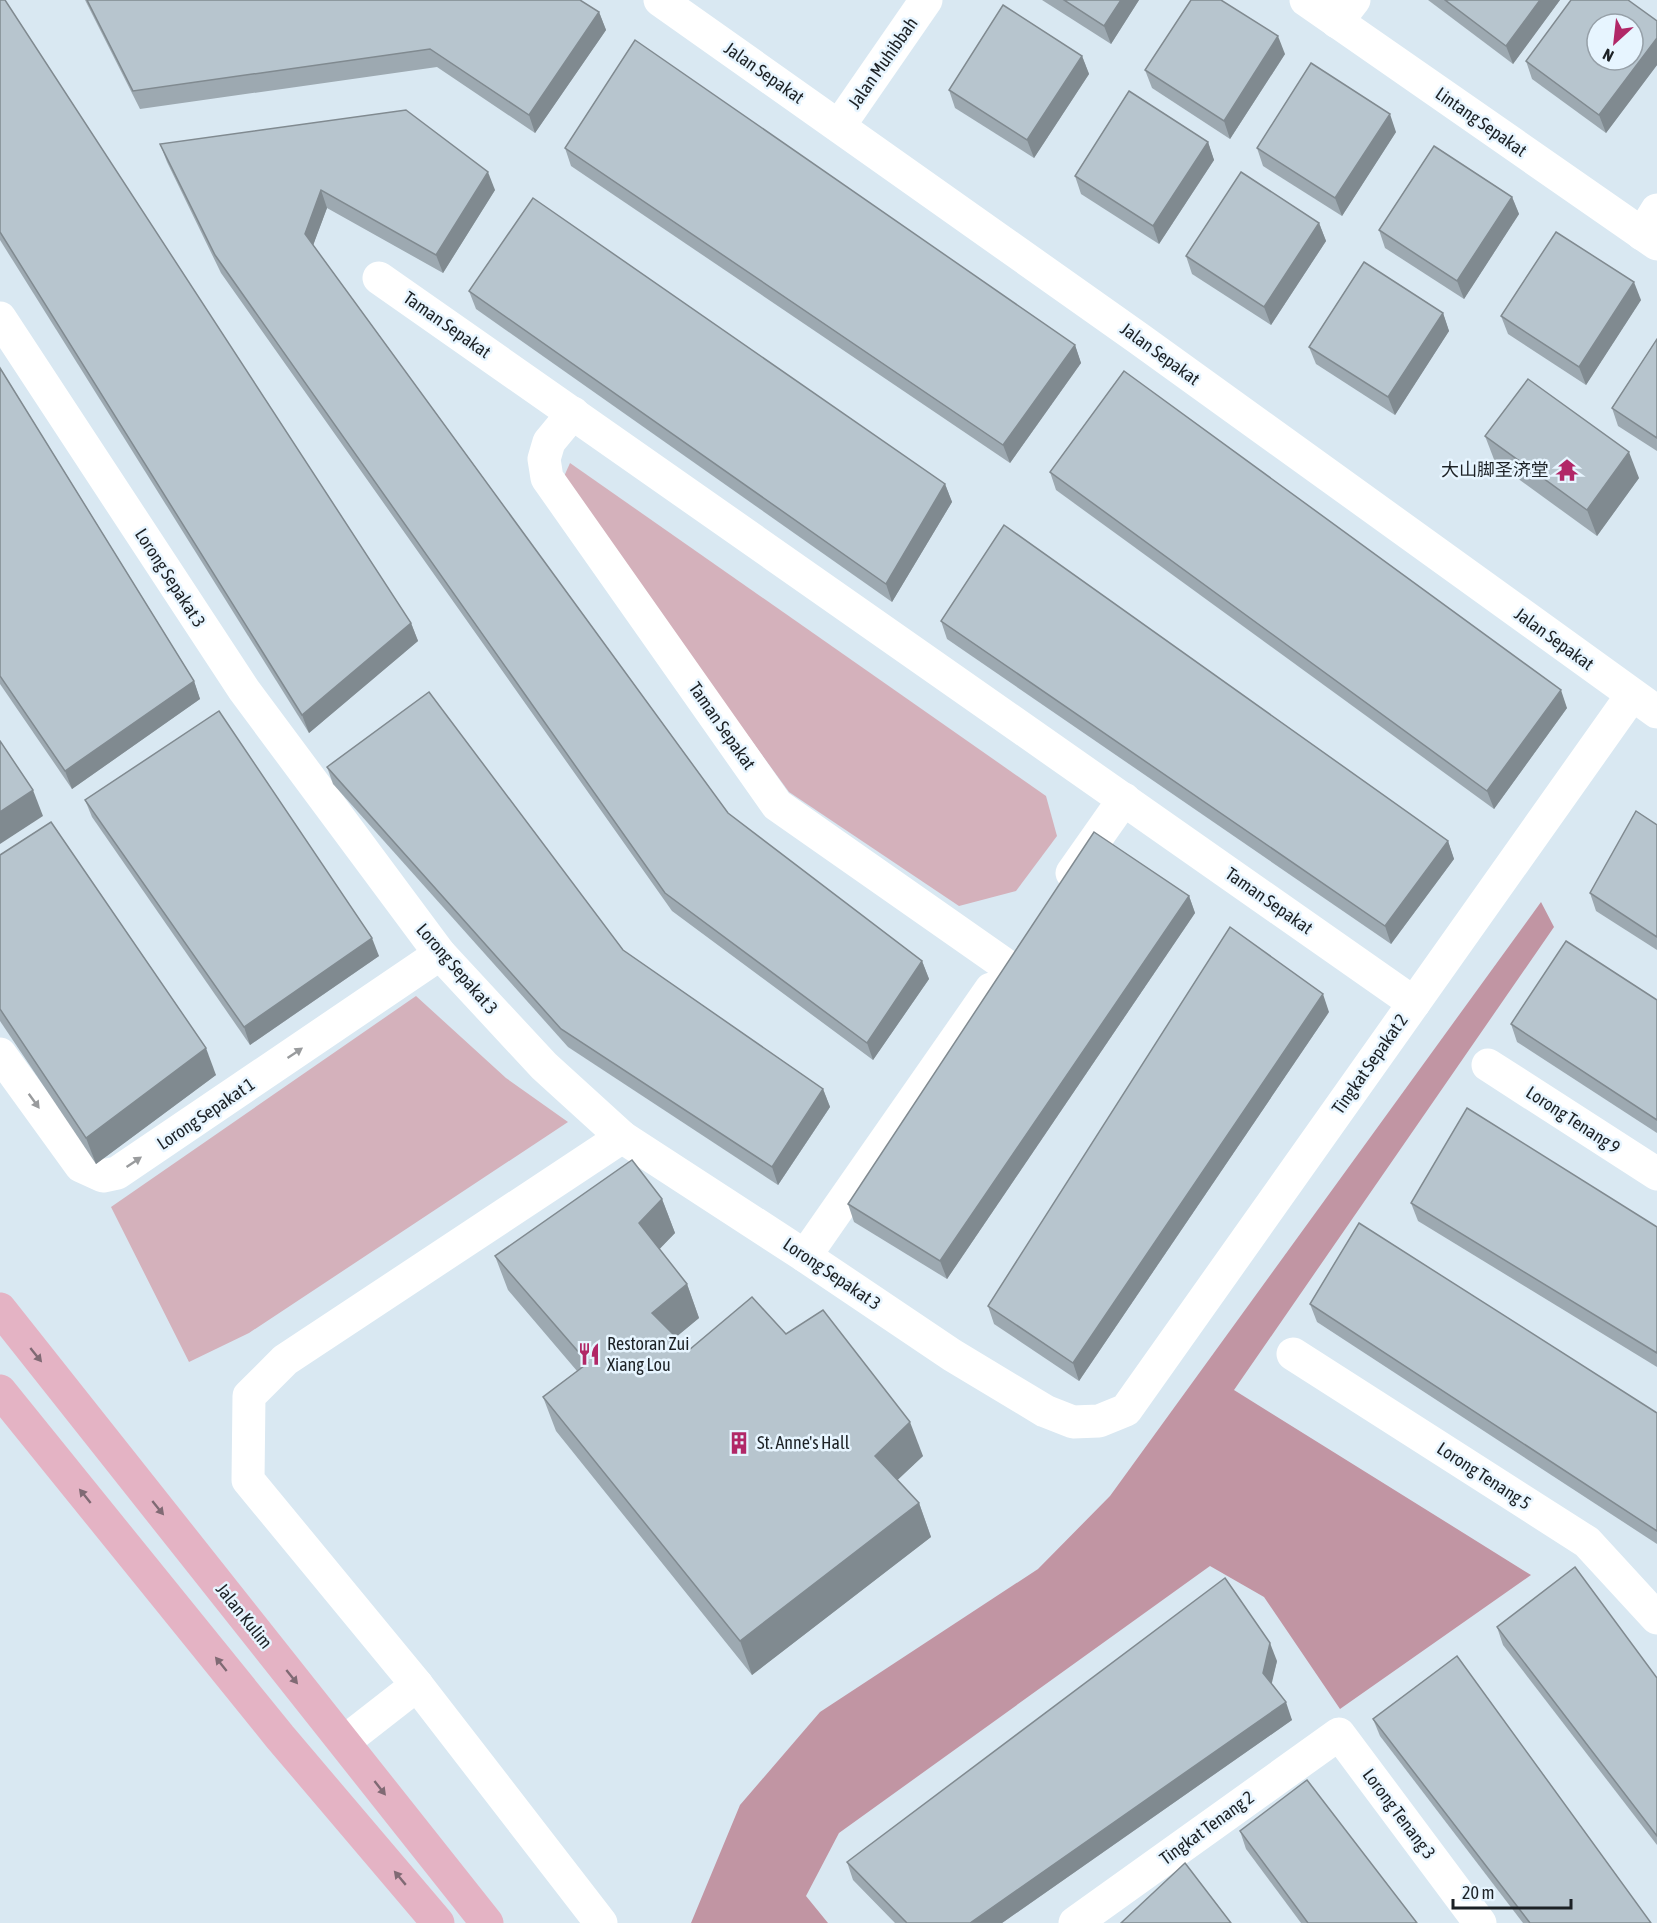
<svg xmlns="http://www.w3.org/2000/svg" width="1657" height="1923" viewBox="0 0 1657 1923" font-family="'Asap Condensed','Noto Sans SC',sans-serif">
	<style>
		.green { fill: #d4b1bb }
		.forest { fill: #c195a3 }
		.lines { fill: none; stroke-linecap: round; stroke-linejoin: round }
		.minor { stroke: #fff; stroke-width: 33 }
		.tertiary { stroke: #fff; stroke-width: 33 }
		.primary { stroke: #e4b3c4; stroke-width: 33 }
		.wall { fill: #9da9b1 }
		.shaded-wall { fill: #808a90 }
		.building { fill: #b7c5ce; stroke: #808a90; stroke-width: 1.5; fill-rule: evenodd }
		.oneway { fill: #999b9d }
		.oneway2 { fill: #806a74 }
		.labels { text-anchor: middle; stroke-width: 5; stroke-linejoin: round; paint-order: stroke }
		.street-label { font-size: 18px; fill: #1c2125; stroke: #e7f5ff }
		.poi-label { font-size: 18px; fill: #1c2125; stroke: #e7f5ff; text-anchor: start }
	</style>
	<rect width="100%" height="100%" fill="#d9e8f2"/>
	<g class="green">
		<path d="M 570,463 L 1046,796 L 1057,836 L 1016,891 L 959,906 L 789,792 L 562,481 Z"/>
		<path d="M 416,996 L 506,1078 L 568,1122 L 249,1333 L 189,1362 L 111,1207 Z"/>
	</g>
	<path class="forest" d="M 1541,902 L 1554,927 L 1234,1390 L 1531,1575 L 1340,1709 L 1264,1597 L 1210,1566 L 839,1833 L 806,1896 L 828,1923 L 691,1923 L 740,1805 L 820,1712 L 1038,1569 L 1110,1496 Z"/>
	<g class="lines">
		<g class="minor">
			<path d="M 1306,0 L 1657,244"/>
			<path d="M 1337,22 L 1354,0"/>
			<path d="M 1642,234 L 1657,210"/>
			<path d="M 379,278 L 1414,1003"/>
			<path d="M 0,318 L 244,690 L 440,954 L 544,1066 L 622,1137 L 805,1256 L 952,1355 L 1045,1411 L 1073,1422 L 1099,1421 L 1126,1410 L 1632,695"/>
			<path d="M 573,413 L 549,442 L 544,459 L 547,478 L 777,805 L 1007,966"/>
			<path d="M 1072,873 L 1124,799"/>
			<path d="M 0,1054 L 81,1166 L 103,1176 L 117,1173 L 440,954"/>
			<path d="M 1488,1065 L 1657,1174"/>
			<path d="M 805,1256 L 991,989"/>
			<path d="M 1293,1354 L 1587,1542 L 1657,1618"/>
			<path d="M 344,1742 L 417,1685"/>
			<path d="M 601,1923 L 417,1685 L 248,1480 L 249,1396 L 285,1360 L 622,1137"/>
			<path d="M 1075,1923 L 1339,1734 L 1480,1923"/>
		</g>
		<g class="tertiary">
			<path d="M 660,0 L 1138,338 L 1657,712"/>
			<path d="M 839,126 L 926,0"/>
		</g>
		<g class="primary">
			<path d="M 0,1309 L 487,1923"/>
			<path d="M 0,1391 L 280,1737 L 438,1923"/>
		</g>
	</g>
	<g class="wall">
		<path d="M 0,0 L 411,623 L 418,641 L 309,733 L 0,240 Z"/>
		<path d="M 85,0 L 580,0 L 599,12 L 606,30 L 535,133 L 437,67 L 140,109 Z"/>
		<path d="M 1042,0 L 1139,0 L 1111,44 Z"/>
		<path d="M 1428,0 L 1560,0 L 1513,64 Z"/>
		<path d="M 1657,21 L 1657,65 L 1606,133 L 1532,79 L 1526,61 Z"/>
		<path d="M 1285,54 L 1230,139 L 1152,88 L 1145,70 Z"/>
		<path d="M 1082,56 L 1089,74 L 1034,158 L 955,108 L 949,90 Z"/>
		<path d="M 1396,132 L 1342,216 L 1263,166 L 1257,148 Z"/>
		<path d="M 1208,142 L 1214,160 L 1159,244 L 1081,194 L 1075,176 Z"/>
		<path d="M 160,144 L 495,190 L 443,273 L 327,208 L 313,245 L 728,813 L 922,961 L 929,979 L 873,1060 L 672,911 L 221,273 L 167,162 Z"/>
		<path d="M 565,148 L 1075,345 L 1081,363 L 1010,463 L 571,166 Z"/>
		<path d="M 1512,197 L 1519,214 L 1464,299 L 1385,248 L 1379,230 Z"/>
		<path d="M 1319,223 L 1326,241 L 1271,325 L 1192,274 L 1186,256 Z"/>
		<path d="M 469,291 L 945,484 L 952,502 L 892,602 L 476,309 Z"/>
		<path d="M 1641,300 L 1586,385 L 1508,334 L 1501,316 Z"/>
		<path d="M 1443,313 L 1449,331 L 1395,415 L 1316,364 L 1309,347 Z"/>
		<path d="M 1657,339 L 1657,451 L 1618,426 L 1612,408 Z"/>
		<path d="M 0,368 L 194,681 L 200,699 L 72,789 L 0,684 Z"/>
		<path d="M 1485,436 L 1639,478 L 1597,536 L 1495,462 Z"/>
		<path d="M 1050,472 L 1567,708 L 1494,809 L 1056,490 Z"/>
		<path d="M 941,621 L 1448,841 L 1454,859 L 1391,944 L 947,639 Z"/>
		<path d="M 327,767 L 623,950 L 823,1089 L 830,1107 L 778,1185 L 568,1047 L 333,784 Z"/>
		<path d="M 85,800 L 379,956 L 250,1045 L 92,817 Z"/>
		<path d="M 1657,825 L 1657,950 L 1596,911 L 1590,893 Z"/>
		<path d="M 0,855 L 216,1075 L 96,1164 L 0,1021 Z"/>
		<path d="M 1189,896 L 1195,913 L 947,1279 L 854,1222 L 848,1204 Z"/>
		<path d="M 1657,1000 L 1657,1133 L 1517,1042 L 1511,1024 Z"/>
		<path d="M 1329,1012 L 1079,1381 L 994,1324 L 988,1306 Z"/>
		<path d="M 662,1199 L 675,1233 L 659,1249 L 687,1284 L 699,1318 L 676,1337 L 689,1350 L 786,1334 L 923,1456 L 897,1480 L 919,1503 L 931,1537 L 752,1675 L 556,1431 L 543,1397 L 577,1371 L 508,1290 L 495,1256 Z"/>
		<path d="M 1411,1203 L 1657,1227 L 1657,1367 L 1418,1221 Z"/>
		<path d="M 1310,1304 L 1657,1413 L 1657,1544 L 1317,1322 Z"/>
		<path d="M 1497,1627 L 1657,1678 L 1657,1845 L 1503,1645 Z"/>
		<path d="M 1277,1661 L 1271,1683 L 1292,1720 L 1002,1923 L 895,1923 L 853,1880 L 847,1862 Z"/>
		<path d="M 1373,1719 L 1651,1923 L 1523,1923 L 1380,1736 Z"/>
		<path d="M 1240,1831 L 1417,1923 L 1301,1923 L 1246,1849 Z"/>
	</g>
	<g class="shaded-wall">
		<path d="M 1121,0 L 1139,0 L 1111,44 L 1104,26 Z"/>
		<path d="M 1540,0 L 1560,0 L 1513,64 L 1506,46 Z"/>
		<path d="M 599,12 L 606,30 L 535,133 L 529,115 Z"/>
		<path d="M 1278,36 L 1285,54 L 1230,139 L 1224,121 Z"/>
		<path d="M 1657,38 L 1657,65 L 1606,133 L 1599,115 Z"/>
		<path d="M 1082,56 L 1089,74 L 1034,158 L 1027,140 Z"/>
		<path d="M 1390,114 L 1396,132 L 1342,216 L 1335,198 Z"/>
		<path d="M 1208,142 L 1214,160 L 1159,244 L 1153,226 Z"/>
		<path d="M 488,172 L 495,190 L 443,273 L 436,255 Z"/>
		<path d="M 321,190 L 327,208 L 311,251 L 305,234 Z"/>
		<path d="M 1512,197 L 1519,214 L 1464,299 L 1457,281 Z"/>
		<path d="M 1319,223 L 1326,241 L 1271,325 L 1264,307 Z"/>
		<path d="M 1634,282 L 1641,300 L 1586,385 L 1579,367 Z"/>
		<path d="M 1443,313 L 1449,331 L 1395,415 L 1388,397 Z"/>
		<path d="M 1075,345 L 1081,363 L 1010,463 L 1003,445 Z"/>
		<path d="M 1629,452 L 1639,478 L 1597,536 L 1587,510 Z"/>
		<path d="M 945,484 L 952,502 L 892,602 L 886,584 Z"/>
		<path d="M 411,623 L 418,641 L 309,733 L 302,715 Z"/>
		<path d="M 194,681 L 200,699 L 72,789 L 65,771 Z"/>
		<path d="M 1561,690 L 1567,708 L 1494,809 L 1487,791 Z"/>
		<path d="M 33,790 L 43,816 L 0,844 L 0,812 Z"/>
		<path d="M 1448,841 L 1454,859 L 1391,944 L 1385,926 Z"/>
		<path d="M 1189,896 L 1195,913 L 947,1279 L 940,1261 Z"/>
		<path d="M 372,938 L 379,956 L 250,1045 L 244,1027 Z"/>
		<path d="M 922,961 L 929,979 L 873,1060 L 867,1043 Z"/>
		<path d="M 1323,994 L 1329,1012 L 1079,1381 L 1073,1363 Z"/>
		<path d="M 206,1048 L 216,1075 L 96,1164 L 86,1138 Z"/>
		<path d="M 823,1089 L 830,1107 L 778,1185 L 772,1167 Z"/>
		<path d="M 662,1199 L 675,1233 L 651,1258 L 639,1223 Z"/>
		<path d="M 687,1284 L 699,1318 L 664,1347 L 652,1313 Z"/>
		<path d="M 910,1422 L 923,1456 L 887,1490 L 875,1456 Z"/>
		<path d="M 919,1503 L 931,1537 L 752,1675 L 740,1641 Z"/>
		<path d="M 1270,1643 L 1277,1661 L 1270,1691 L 1263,1673 Z"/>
		<path d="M 1286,1702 L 1292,1720 L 1002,1923 L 970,1923 Z"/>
	</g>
	<g class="building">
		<path d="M 0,0 L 5,0 L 411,623 L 302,715 L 0,232 Z"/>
		<path d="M 87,0 L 580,0 L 599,12 L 529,115 L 430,49 L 133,91 Z"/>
		<path d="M 1064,0 L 1121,0 L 1104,26 Z"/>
		<path d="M 1191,0 L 1221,0 L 1278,36 L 1224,121 L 1145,70 Z"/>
		<path d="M 1445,0 L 1540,0 L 1506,46 Z"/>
		<path d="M 1571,0 L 1628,0 L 1657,21 L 1657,38 L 1599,115 L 1526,61 ZM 1597,24 L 1633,24 L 1633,60 L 1597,60 Z"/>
		<path d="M 1003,5 L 1082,56 L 1027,140 L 949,90 Z"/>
		<path d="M 635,40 L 1075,345 L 1003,445 L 565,148 Z"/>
		<path d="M 1311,63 L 1390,114 L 1335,198 L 1257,148 Z"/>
		<path d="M 1129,91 L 1208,142 L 1153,226 L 1075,176 Z"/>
		<path d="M 406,110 L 488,172 L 436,255 L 321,190 L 305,234 L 728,813 L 922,961 L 867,1043 L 665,893 L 215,255 L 160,144 Z"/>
		<path d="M 1434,146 L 1512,197 L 1457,281 L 1379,230 Z"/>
		<path d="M 1241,172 L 1319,223 L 1264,307 L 1186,256 Z"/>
		<path d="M 533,198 L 945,484 L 886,584 L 469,291 Z"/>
		<path d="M 1556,232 L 1634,282 L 1579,367 L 1501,316 Z"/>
		<path d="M 1364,262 L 1443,313 L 1388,397 L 1309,347 Z"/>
		<path d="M 1657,339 L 1657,438 L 1612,408 Z"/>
		<path d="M 0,368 L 194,681 L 65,771 L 0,676 Z"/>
		<path d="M 1124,371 L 1561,690 L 1487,791 L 1050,472 Z"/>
		<path d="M 1528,379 L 1629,452 L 1587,510 L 1485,436 Z"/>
		<path d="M 1004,525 L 1448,841 L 1385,926 L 941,621 Z"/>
		<path d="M 429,692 L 623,950 L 823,1089 L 772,1167 L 561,1029 L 327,767 Z"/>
		<path d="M 219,711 L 372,938 L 244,1027 L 85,800 Z"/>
		<path d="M 0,741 L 33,790 L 0,812 Z"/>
		<path d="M 1636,811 L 1657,825 L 1657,937 L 1590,893 Z"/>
		<path d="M 51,822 L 206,1048 L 86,1138 L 0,1009 L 0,855 Z"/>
		<path d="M 1094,832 L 1189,896 L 940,1261 L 848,1204 Z"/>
		<path d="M 1230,927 L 1323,994 L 1073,1363 L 988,1306 Z"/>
		<path d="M 1566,941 L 1657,1000 L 1657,1120 L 1511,1024 Z"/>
		<path d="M 1467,1108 L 1657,1227 L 1657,1353 L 1411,1203 Z"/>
		<path d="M 632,1160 L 662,1199 L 639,1223 L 687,1284 L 652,1313 L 689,1350 L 752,1297 L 786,1334 L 823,1310 L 910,1422 L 875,1456 L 919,1503 L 740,1641 L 543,1397 L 588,1363 L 495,1256 Z"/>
		<path d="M 1359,1223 L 1657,1413 L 1657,1531 L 1310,1304 Z"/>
		<path d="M 1575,1567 L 1657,1678 L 1657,1836 L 1497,1627 Z"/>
		<path d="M 1225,1578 L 1270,1643 L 1263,1673 L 1286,1702 L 970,1923 L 907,1923 L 847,1862 Z"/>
		<path d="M 1457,1656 L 1651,1923 L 1530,1923 L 1373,1719 Z"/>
		<path d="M 1307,1780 L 1417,1923 L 1308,1923 L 1240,1831 Z"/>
		<path d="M 1185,1863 L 1231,1923 L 1121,1923 Z"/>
	</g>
	<defs><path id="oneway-solid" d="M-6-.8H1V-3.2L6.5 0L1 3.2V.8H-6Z" transform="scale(1.5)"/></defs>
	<g class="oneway">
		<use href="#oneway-solid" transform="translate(295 1053) rotate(-34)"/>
		<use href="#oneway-solid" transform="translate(34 1101) rotate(54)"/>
		<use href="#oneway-solid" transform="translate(134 1162) rotate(-34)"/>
	</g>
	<g class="oneway2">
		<use href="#oneway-solid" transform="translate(36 1355) rotate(51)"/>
		<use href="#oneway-solid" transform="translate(85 1496) rotate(-129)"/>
		<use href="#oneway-solid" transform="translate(158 1508) rotate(51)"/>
		<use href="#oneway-solid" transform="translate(221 1664) rotate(-129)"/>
		<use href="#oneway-solid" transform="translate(292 1677) rotate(51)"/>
		<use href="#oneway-solid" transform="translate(380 1788) rotate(52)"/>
		<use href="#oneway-solid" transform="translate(400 1878) rotate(-130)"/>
	</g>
	<defs>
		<g id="temple-bare" transform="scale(1.8)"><path d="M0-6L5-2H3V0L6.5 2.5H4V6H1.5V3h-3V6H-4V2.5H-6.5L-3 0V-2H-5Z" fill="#b12767" stroke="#e7f5ff" stroke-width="2.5" paint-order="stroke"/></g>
		<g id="restaurant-bare" transform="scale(1.8)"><path d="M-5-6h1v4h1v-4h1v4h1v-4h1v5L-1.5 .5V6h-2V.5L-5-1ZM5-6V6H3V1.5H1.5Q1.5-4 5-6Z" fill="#b12767" stroke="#e7f5ff" stroke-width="2.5" paint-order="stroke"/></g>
		<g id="building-bare" transform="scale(1.8)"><path d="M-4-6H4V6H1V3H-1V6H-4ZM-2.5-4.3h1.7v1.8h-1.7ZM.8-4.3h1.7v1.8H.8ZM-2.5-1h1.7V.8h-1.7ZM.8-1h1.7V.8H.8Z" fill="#b12767" stroke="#e7f5ff" stroke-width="2.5" paint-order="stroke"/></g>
	</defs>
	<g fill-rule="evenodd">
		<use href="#temple-bare" x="1567" y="470"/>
		<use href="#restaurant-bare" x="589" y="1354"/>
		<use href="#building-bare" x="739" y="1443"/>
	</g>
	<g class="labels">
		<g class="street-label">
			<text transform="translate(883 63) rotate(-55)" y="6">Jalan Muhibbah</text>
			<text transform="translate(764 73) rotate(35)" y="6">Jalan Sepakat</text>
			<text transform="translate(1481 122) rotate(35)" y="6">Lintang Sepakat</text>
			<text transform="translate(447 325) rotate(35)" y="6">Taman Sepakat</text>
			<text transform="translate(1160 354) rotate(36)" y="6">Jalan Sepakat</text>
			<text transform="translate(170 578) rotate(57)" y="6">Lorong Sepakat 3</text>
			<text transform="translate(1554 639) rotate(36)" y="6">Jalan Sepakat</text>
			<text transform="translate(722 726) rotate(55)" y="6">Taman Sepakat</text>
			<text transform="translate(1269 901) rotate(35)" y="6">Taman Sepakat</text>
			<text transform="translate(457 969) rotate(49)" y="6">Lorong Sepakat 3</text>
			<text transform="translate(1370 1064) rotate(-55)" y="6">Tingkat Sepakat 2</text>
			<text transform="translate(206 1114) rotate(-34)" y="6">Lorong Sepakat 1</text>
			<text transform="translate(1573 1120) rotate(33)" y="6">Lorong Tenang 9</text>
			<text transform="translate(832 1274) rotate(34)" y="6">Lorong Sepakat 3</text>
			<text transform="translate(1484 1476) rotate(33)" y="6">Lorong Tenang 5</text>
			<text transform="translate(244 1616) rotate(51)" y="6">Jalan Kulim</text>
			<text transform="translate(1399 1814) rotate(53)" y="6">Lorong Tenang 3</text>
			<text transform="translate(1207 1828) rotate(-36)" y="6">Tingkat Tenang 2</text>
		</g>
		<g class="poi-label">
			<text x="1549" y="476" text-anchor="end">大山脚圣济堂</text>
			<text x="607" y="1350">Restoran Zui<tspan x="607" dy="21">Xiang Lou</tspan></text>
			<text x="757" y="1449">St. Anne's Hall</text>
		</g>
	</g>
	<g transform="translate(1615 42) rotate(207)"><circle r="28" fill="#e7f5ff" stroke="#96a0a8" stroke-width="1.5"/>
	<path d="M0-4.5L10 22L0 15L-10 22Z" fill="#b12767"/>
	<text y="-9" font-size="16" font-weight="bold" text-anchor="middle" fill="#1c2125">N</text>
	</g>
	<path d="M1453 1899v9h118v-9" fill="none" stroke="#1c2125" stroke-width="3"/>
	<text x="1462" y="1899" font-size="18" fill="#1c2125" stroke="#e7f5ff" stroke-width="4.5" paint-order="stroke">20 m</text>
</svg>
